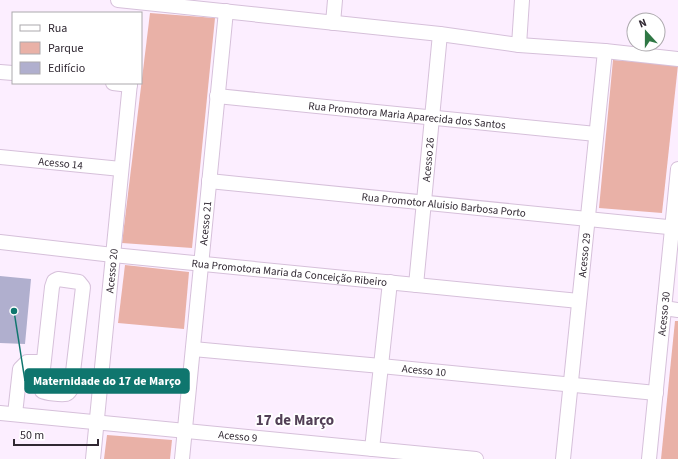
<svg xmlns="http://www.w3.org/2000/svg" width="678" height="459" viewBox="0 0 678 459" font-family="'Source Sans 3',sans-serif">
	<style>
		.green { fill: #e9b1a7 }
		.building { fill: #b0afce }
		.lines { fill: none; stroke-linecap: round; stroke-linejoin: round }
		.minor-casing { stroke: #d6c0da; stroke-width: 16 }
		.minor { stroke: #fff; stroke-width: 14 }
		.labels { text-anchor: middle; stroke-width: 3.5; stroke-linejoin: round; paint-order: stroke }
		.street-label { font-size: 11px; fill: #302832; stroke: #fff }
		.district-label { font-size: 15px; font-weight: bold; fill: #523f56; stroke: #fff }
		.leader { fill: none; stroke: #0f766e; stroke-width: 1.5 }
		.callout-dot { fill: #0f766e; stroke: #fff; stroke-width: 1.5 }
		.callout { fill: #0f766e; stroke: #0f766e; stroke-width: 1.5 }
		.callout-label { font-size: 12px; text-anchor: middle; font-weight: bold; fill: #fff }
	</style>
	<rect width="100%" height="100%" fill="#fceeff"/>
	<g class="green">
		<path d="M 150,13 L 215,18 L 192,248 L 122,243 Z"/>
		<path d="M 613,60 L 678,65 L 662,213 L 599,208 Z"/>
		<path d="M 125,265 L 189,272 L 184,329 L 118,323 Z"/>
		<path d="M 675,321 L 678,321 L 678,459 L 661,459 Z"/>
		<path d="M 107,435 L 172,440 L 170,459 L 104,459 Z"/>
	</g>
	<path class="building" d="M 0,276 L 31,279 L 25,344 L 0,343 Z"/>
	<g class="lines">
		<g class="minor-casing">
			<g id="minor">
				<path d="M 118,0 L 440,34 L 519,45 L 605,51 L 678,59"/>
				<path d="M 333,23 L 335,0"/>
				<path d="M 519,45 L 522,0"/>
				<path d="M 0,72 L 13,73"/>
				<path d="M 113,83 L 130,85"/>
				<path id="s1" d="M 217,96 L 596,134"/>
				<path id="s2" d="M 0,157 L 121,169"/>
				<path id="s3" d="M 209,181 L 678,228"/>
				<path id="s4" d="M 0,242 L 113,255 L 579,301"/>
				<path d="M 58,279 L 79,282 L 83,287 L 71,389 C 69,392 69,393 66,394 C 61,395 46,393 42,391 L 41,387 L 52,287 L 54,281 Z"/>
				<path id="s5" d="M 416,285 L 440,34"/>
				<path d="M 664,308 L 678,310"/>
				<path id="s6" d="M 193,349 L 381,366 L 656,393"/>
				<path id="s7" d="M 0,413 L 476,459"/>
				<path d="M 15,414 L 20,369 L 27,362 L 43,362"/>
				<path d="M 372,449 L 390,282"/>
				<path id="s8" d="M 93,459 L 130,83"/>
				<path id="s9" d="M 182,459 L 226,11"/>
				<path id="s10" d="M 563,459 L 605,51"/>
				<path id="s11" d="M 649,459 L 678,169"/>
			</g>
		</g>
		<use href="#minor" class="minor"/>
	</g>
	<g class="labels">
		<g class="street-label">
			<text dy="4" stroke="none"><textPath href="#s1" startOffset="191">Rua Promotora Maria Aparecida dos Santos</textPath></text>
			<text dy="4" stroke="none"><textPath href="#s5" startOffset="126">Acesso 26</textPath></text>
			<text dy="4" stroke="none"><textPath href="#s2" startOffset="61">Acesso 14</textPath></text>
			<text dy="4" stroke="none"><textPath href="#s3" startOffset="236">Rua Promotor Aluisio Barbosa Porto</textPath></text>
			<text dy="4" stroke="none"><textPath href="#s9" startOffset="237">Acesso 21</textPath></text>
			<text dy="4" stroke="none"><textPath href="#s10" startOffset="205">Acesso 29</textPath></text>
			<text dy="4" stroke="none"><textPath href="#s8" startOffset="189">Acesso 20</textPath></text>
			<text dy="4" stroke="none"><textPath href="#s4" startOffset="291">Rua Promotora Maria da Conceição Ribeiro</textPath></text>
			<text dy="4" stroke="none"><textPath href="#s11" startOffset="146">Acesso 30</textPath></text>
			<text dy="4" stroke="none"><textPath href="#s6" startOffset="232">Acesso 10</textPath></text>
			<text dy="4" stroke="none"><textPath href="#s7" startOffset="239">Acesso 9</textPath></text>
		</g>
		<g class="district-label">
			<text x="295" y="425">17 de Março</text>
		</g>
	</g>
	<path class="leader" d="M14 311L25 381"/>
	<circle class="callout-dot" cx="14" cy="311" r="4"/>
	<rect class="callout" x="25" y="369" width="164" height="24" rx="4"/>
	<g class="callout-label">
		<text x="107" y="385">Maternidade do 17 de Março</text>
	</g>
	<rect x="12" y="12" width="130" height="72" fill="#ffffff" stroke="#aca9ad"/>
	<rect x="20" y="25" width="20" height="6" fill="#ffffff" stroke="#aca9ad"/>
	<text x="48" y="32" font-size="12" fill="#302832">Rua</text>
	<rect x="20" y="42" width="20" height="12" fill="#e9b1a7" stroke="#aca9ad"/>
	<text x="48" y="52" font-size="12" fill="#302832">Parque</text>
	<rect x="20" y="62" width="20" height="12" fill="#b0afce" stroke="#aca9ad"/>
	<text x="48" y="72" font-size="12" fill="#302832">Edifício</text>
	<g transform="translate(646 32) rotate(339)"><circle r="19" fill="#ffffff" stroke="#aca9ad"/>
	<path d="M0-3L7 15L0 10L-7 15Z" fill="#2f7744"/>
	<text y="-6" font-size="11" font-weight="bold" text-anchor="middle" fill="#302832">N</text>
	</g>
	<path d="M14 439v6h84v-6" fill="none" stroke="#302832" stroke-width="2"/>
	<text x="20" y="439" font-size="12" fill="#302832" stroke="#ffffff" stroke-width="3" paint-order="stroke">50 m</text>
</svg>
